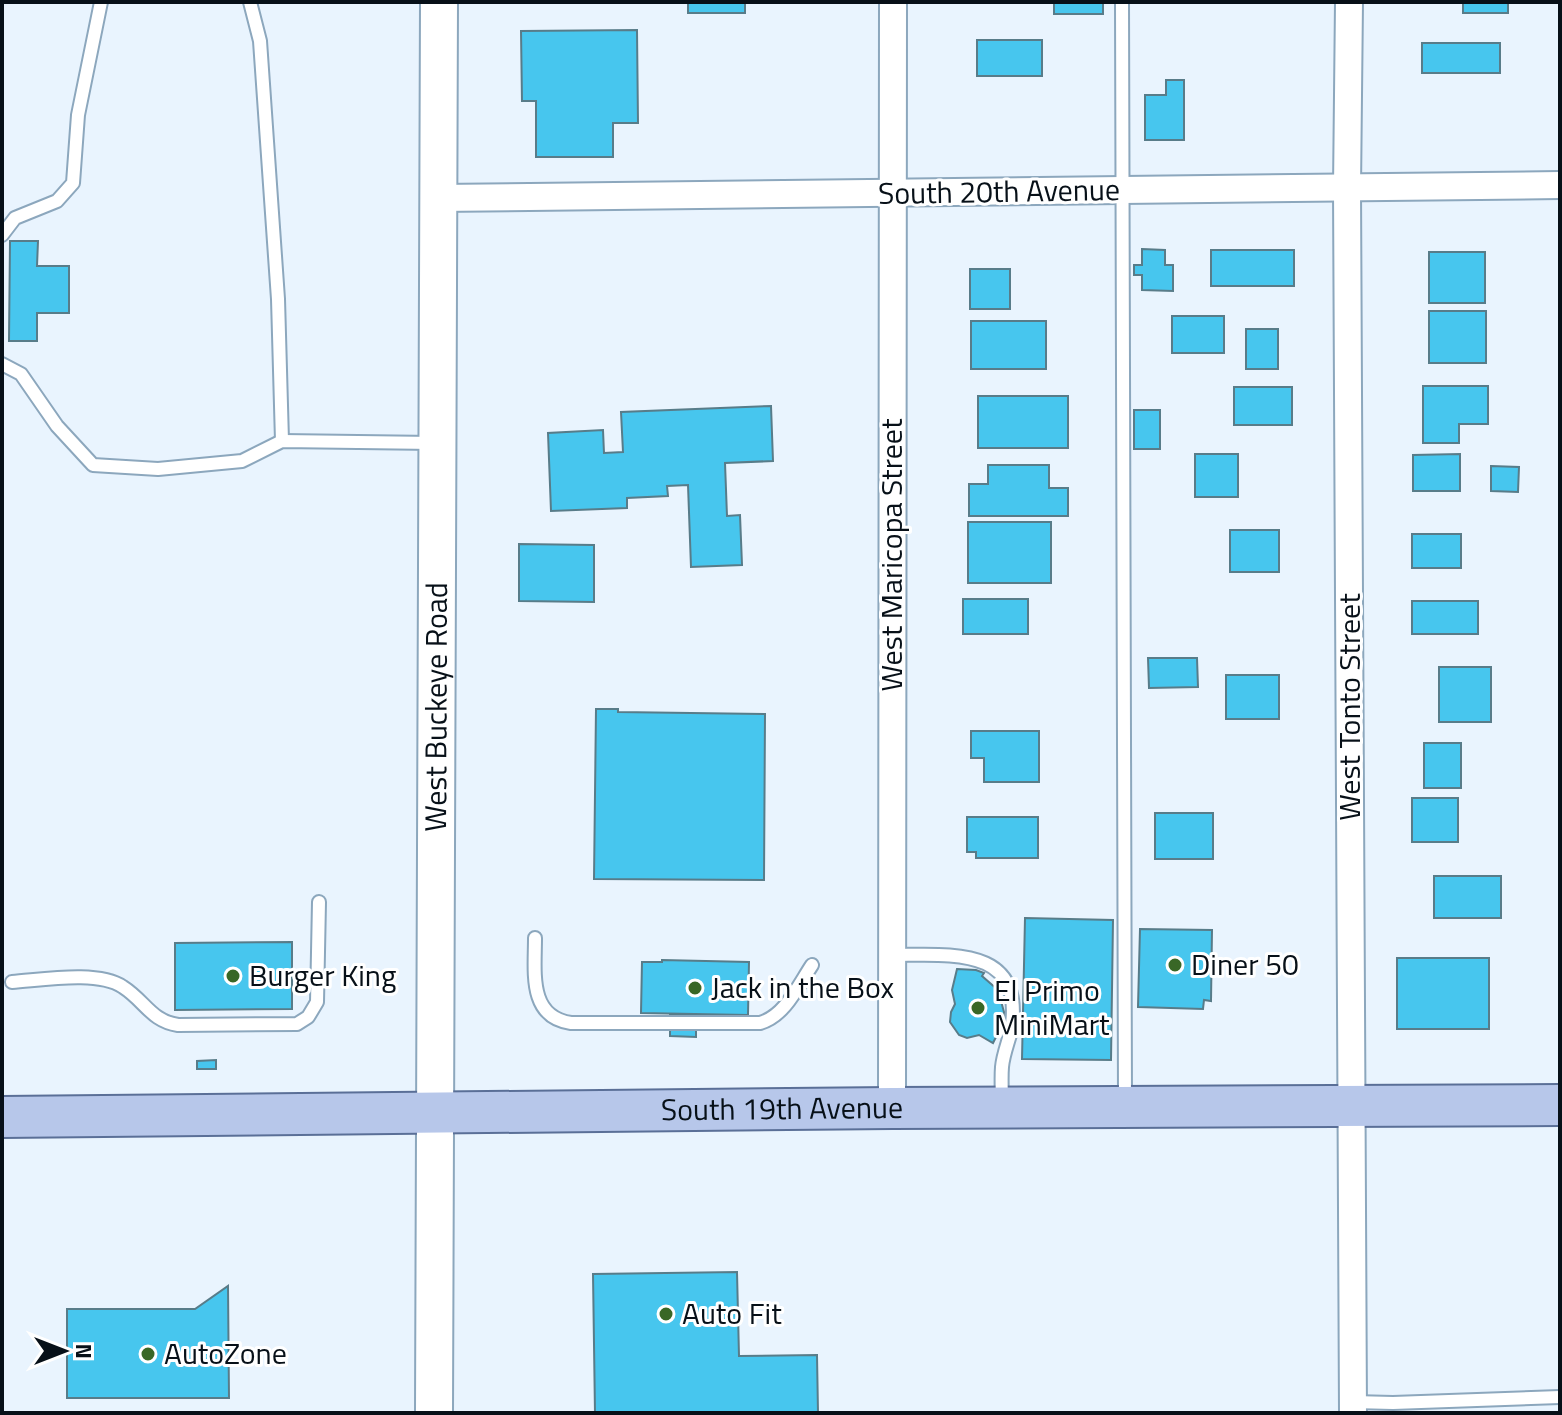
<svg xmlns="http://www.w3.org/2000/svg" width="1562" height="1415" viewBox="0 0 1562 1415" font-family="'Titillium Web',sans-serif">
	<style>
		.building { fill: #47c6ee; stroke: #587c89; stroke-width: 2 }
		.lines { fill: none; stroke-linecap: round; stroke-linejoin: round }
		.lane-casing { stroke: #8ca7bd; stroke-width: 16 }
		.street-casing { stroke: #8ca7bd; stroke-width: 30 }
		.secondary-casing { stroke: #8ca7bd; stroke-width: 40 }
		.primary-casing { stroke: #5a6f97; stroke-width: 44 }
		.lane { stroke: #fff; stroke-width: 12 }
		.street { stroke: #fff; stroke-width: 26 }
		.secondary { stroke: #fff; stroke-width: 36 }
		.primary { stroke: #b7c7ea; stroke-width: 40 }
		.poi-dot { fill: #396726; stroke: #fff; stroke-width: 3 }
		.labels { text-anchor: middle; stroke-width: 6; stroke-linejoin: round; paint-order: stroke }
		.street-label { font-size: 30px; fill: #071018; stroke: #fff }
		.poi-label { font-size: 30px; fill: #071018; stroke: #fff; text-anchor: start }
	</style>
	<rect width="100%" height="100%" fill="#e9f4fe"/>
	<g class="building">
		<rect x="688" y="2" width="57" height="11"/>
		<rect x="1054" y="2" width="49" height="12"/>
		<rect x="1463" y="2" width="45" height="11"/>
		<path d="M 637,30 L 638,123 L 613,123 L 613,157 L 536,157 L 536,101 L 522,101 L 521,31 Z"/>
		<rect x="977" y="40" width="65" height="36"/>
		<rect x="1422" y="43" width="78" height="30"/>
		<path d="M 1166,80 L 1184,80 L 1184,140 L 1145,140 L 1145,95 L 1166,95 Z"/>
		<path d="M 10,241 L 38,241 L 37,266 L 69,266 L 69,313 L 37,313 L 37,341 L 9,341 Z"/>
		<path d="M 1142,249 L 1165,250 L 1165,265 L 1173,265 L 1173,291 L 1142,290 L 1142,275 L 1134,275 L 1134,265 L 1142,265 Z"/>
		<rect x="1211" y="250" width="83" height="36"/>
		<rect x="1429" y="252" width="56" height="51"/>
		<rect x="970" y="269" width="40" height="40"/>
		<rect x="1429" y="311" width="57" height="52"/>
		<rect x="1172" y="316" width="52" height="37"/>
		<rect x="971" y="321" width="75" height="48"/>
		<rect x="1246" y="329" width="32" height="40"/>
		<path d="M 1423,386 L 1488,386 L 1488,424 L 1459,424 L 1459,443 L 1423,443 Z"/>
		<rect x="1234" y="387" width="58" height="38"/>
		<rect x="978" y="396" width="90" height="52"/>
		<path d="M 771,406 L 773,461 L 725,463 L 727,516 L 740,515 L 742,565 L 691,567 L 688,485 L 667,486 L 668,496 L 627,498 L 627,508 L 551,511 L 548,433 L 603,430 L 604,453 L 623,452 L 621,412 Z"/>
		<rect x="1134" y="410" width="26" height="39"/>
		<rect x="1195" y="454" width="43" height="43"/>
		<path d="M 1460,454 L 1460,491 L 1413,491 L 1413,455 Z"/>
		<path d="M 988,465 L 1049,465 L 1049,488 L 1068,488 L 1068,516 L 969,516 L 969,484 L 988,484 Z"/>
		<path d="M 1491,466 L 1519,467 L 1518,492 L 1491,491 Z"/>
		<rect x="968" y="522" width="83" height="61"/>
		<rect x="1230" y="530" width="49" height="42"/>
		<rect x="1412" y="534" width="49" height="34"/>
		<path d="M 519,544 L 594,545 L 594,602 L 519,601 Z"/>
		<rect x="963" y="599" width="65" height="35"/>
		<rect x="1412" y="601" width="66" height="33"/>
		<path d="M 1148,658 L 1197,658 L 1198,687 L 1149,688 Z"/>
		<rect x="1439" y="667" width="52" height="55"/>
		<rect x="1226" y="675" width="53" height="44"/>
		<path d="M 596,709 L 618,709 L 618,712 L 765,714 L 764,880 L 594,879 Z"/>
		<path d="M 971,731 L 1039,731 L 1039,782 L 984,782 L 984,758 L 971,758 Z"/>
		<rect x="1424" y="743" width="37" height="45"/>
		<rect x="1412" y="798" width="46" height="44"/>
		<rect x="1155" y="813" width="58" height="46"/>
		<path d="M 967,817 L 1038,817 L 1038,858 L 976,858 L 976,852 L 967,852 Z"/>
		<rect x="1434" y="876" width="67" height="42"/>
		<path d="M 1025,918 L 1113,920 L 1111,1060 L 1022,1059 Z"/>
		<path d="M 1140,929 L 1212,930 L 1211,1001 L 1204,1000 L 1203,1009 L 1138,1007 Z"/>
		<path d="M 292,942 L 292,1009 L 175,1010 L 175,943 Z"/>
		<rect x="1397" y="958" width="92" height="71"/>
		<path d="M 662,960 L 749,962 L 748,1015 L 641,1013 L 642,962 L 662,962 Z"/>
		<path d="M 957,969 L 976,970 L 984,973 L 982,976 L 998,990 L 1004,1012 L 1003,1023 L 993,1043 L 979,1035 L 967,1038 L 959,1035 L 950,1022 L 951,1012 L 955,1004 L 952,990 Z"/>
		<path d="M 670,1014 L 696,1014 L 696,1037 L 670,1036 Z"/>
		<path d="M 216,1060 L 216,1069 L 197,1069 L 197,1061 Z"/>
		<path d="M 737,1272 L 739,1356 L 817,1355 L 818,1413 L 595,1413 L 593,1274 Z"/>
		<path d="M 228,1286 L 229,1398 L 67,1398 L 67,1309 L 195,1309 Z"/>
	</g>
	<g class="lines">
		<g class="lane-casing">
			<g id="lane">
				<path d="M 250,2 L 260,41 L 278,299 L 282,441"/>
				<path d="M 1122,2 L 1125,1103"/>
				<path d="M 2,235 L 15,218 L 57,201 L 73,183 L 78,115 L 101,2"/>
				<path d="M 2,364 L 21,374 L 57,426 L 93,465 L 158,469 L 242,461 L 282,441 L 434,443"/>
				<path d="M 535,938 C 535,972 528,1017 571,1023 L 760,1023 C 785,1016 798,986 812,965"/>
				<path d="M 892,955 C 950,955 1026,945 1011,1031 C 1008,1043 1003,1055 1002,1067 C 1001,1079 1002,1092 1002,1104"/>
				<path d="M 12,982 C 42,980 98,970 123,987 C 145,1001 151,1021 178,1025 L 297,1024 L 308,1017 L 317,1002 L 319,902"/>
				<path d="M 1353,1402 L 1393,1403 L 1560,1397"/>
			</g>
		</g>
		<g class="street-casing">
			<g id="street">
				<path d="M 1349,2 L 1347,188 L 1353,1413"/>
				<path d="M 438,198 L 1560,185"/>
				<path d="M 892,1108 L 893,2"/>
			</g>
		</g>
		<g class="secondary-casing">
			<g id="secondary">
				<path id="s1" d="M 434,1413 L 439,2"/>
			</g>
		</g>
		<g class="primary-casing">
			<g id="primary">
				<path id="s2" d="M 2,1117 L 892,1108 L 1560,1105"/>
			</g>
		</g>
		<use href="#lane" class="lane"/>
		<use href="#street" class="street"/>
		<use href="#secondary" class="secondary"/>
		<use href="#primary" class="primary"/>
	</g>
	<g class="poi-dot">
		<circle cx="1175" cy="965" r="8"/>
		<circle cx="233" cy="976" r="8"/>
		<circle cx="695" cy="988" r="8"/>
		<circle cx="978" cy="1008" r="8"/>
		<circle cx="666" cy="1314" r="8"/>
		<circle cx="148" cy="1354" r="8"/>
	</g>
	<g class="labels">
		<g class="street-label">
			<text transform="translate(999 192) rotate(-1)" y="10">South 20th Avenue</text>
			<text transform="translate(892 555) rotate(-90)" y="10">West Maricopa Street</text>
			<text dy="10" stroke="none"><textPath href="#s1" startOffset="706">West Buckeye Road</textPath></text>
			<text transform="translate(1350 707) rotate(-90)" y="10">West Tonto Street</text>
			<text dy="10" stroke="none"><textPath href="#s2" startOffset="780">South 19th Avenue</textPath></text>
		</g>
		<g class="poi-label">
			<text x="1191" y="975">Diner 50</text>
			<text x="249" y="986">Burger King</text>
			<text x="711" y="998">Jack in the Box</text>
			<text x="994" y="1001">El Primo<tspan x="994" dy="34">MiniMart</tspan></text>
			<text x="682" y="1324">Auto Fit</text>
			<text x="164" y="1364">AutoZone</text>
		</g>
	</g>
	<rect width="1562" height="1415" fill="none" stroke="#071018" stroke-width="8"/>
	<g transform="translate(64 1351) rotate(90)" stroke="#ffffff" stroke-width="6" paint-order="stroke">
	<path d="M0-6L14 30L0 20L-14 30Z" fill="#071018"/>
	<text y="-12" font-size="22" font-weight="bold" text-anchor="middle" fill="#071018">N</text>
	</g>
</svg>
